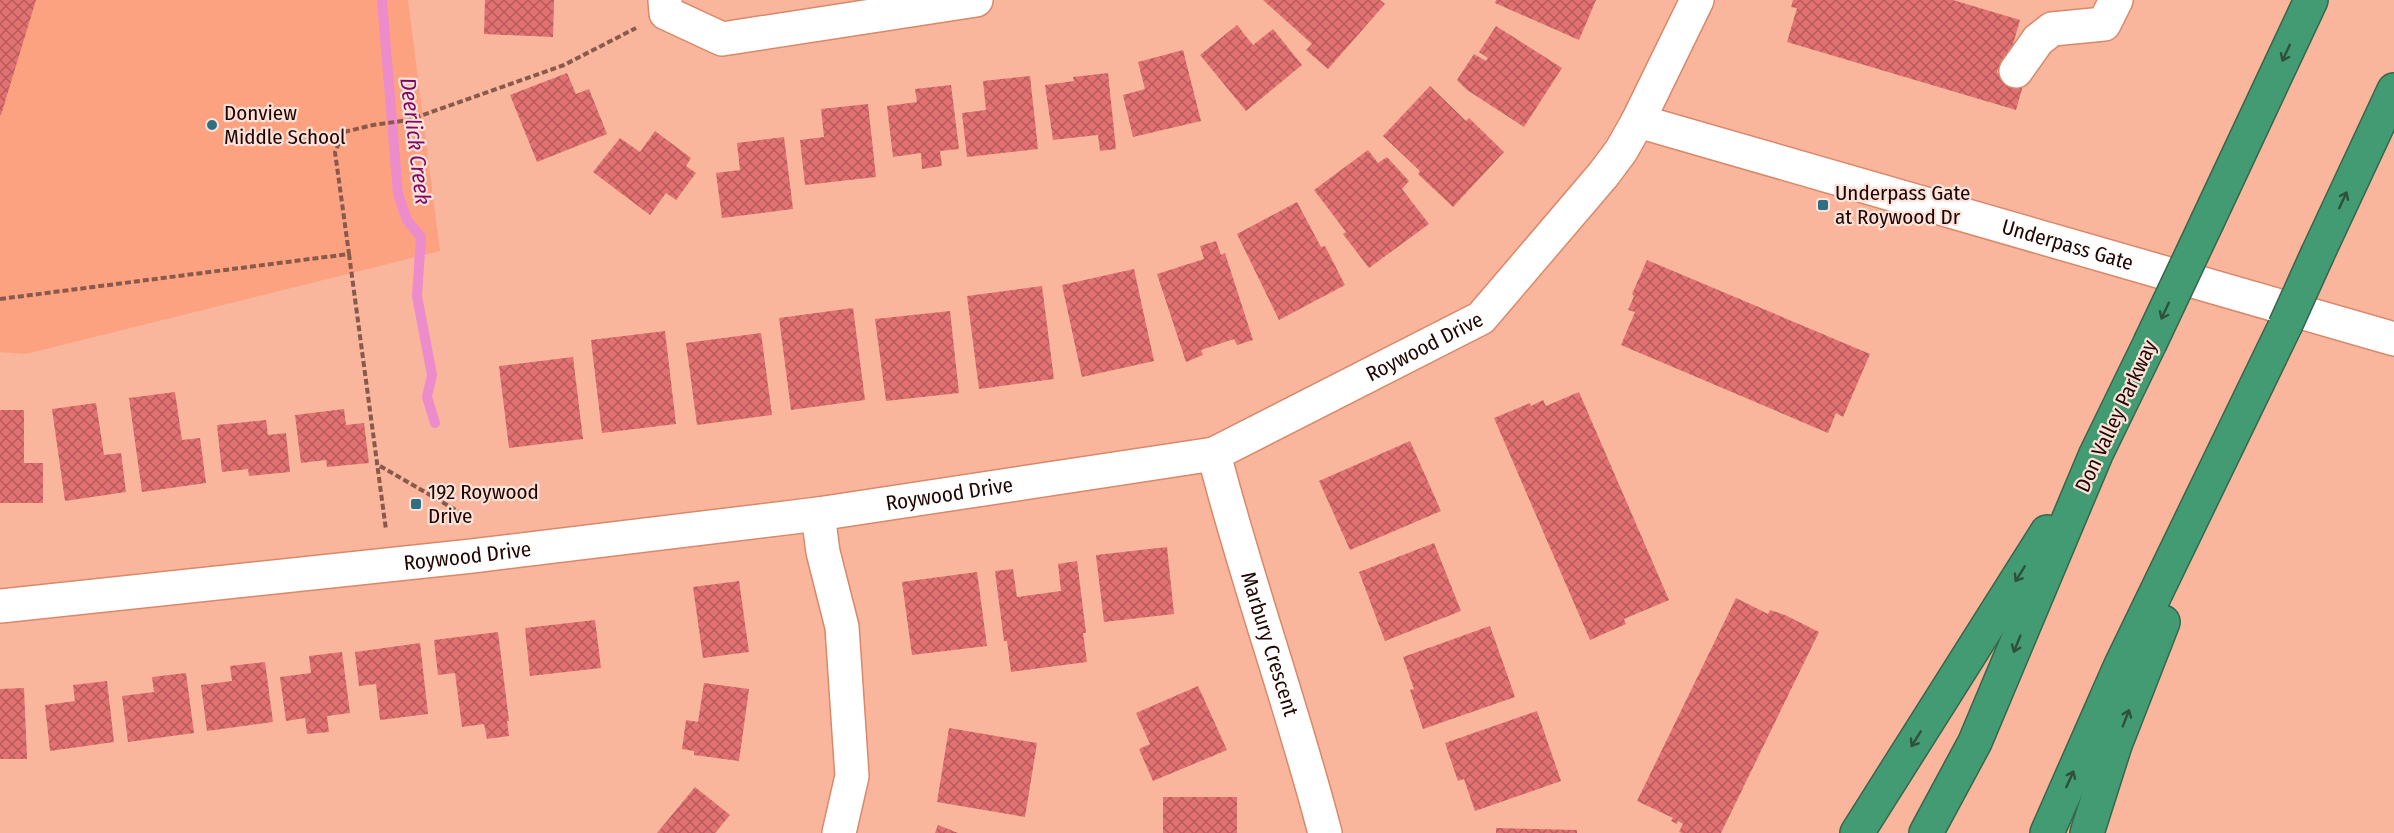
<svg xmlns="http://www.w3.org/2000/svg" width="2394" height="833" viewBox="0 0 2394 833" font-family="'Fira Sans Condensed',sans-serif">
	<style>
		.built { fill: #fda280 }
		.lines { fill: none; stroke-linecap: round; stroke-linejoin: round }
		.stream { stroke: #ed8ccb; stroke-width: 10 }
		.building { fill: url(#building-cross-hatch) }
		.minor-casing { stroke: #d9886a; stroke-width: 36 }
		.highway-casing { stroke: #36664b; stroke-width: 36 }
		.path { stroke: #895a4c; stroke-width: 4; stroke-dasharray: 6 3; stroke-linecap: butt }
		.minor { stroke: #fff; stroke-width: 33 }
		.highway { stroke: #429b73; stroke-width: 33 }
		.highway-bridge-casing { stroke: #36664b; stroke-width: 36; stroke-linecap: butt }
		.highway-bridge { stroke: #429b73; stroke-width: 33 }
		.oneway { stroke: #31503a }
		.poi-dot { fill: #2f6f83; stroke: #fce2d8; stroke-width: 2 }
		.labels { text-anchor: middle; stroke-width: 4.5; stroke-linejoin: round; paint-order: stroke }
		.poi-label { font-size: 21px; fill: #200400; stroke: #fce2d8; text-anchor: start }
		.street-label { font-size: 21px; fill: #200400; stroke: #fce2d8 }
		.water-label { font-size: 22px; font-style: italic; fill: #7f0662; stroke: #fce2d8 }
	</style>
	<defs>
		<pattern id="building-cross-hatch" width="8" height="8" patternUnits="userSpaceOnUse" patternTransform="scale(1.5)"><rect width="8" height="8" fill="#e27272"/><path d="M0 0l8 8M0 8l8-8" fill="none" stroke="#b75b5b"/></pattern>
	</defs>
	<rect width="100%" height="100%" fill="#f9b69c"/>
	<path class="built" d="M 0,0 L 408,0 L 440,251 L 26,354 L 0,352 Z"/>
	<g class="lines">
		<path class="stream" d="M 382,0 L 398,194 L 407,220 L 421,237 L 417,296 L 432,375 L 427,397 L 435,423"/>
	</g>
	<g class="building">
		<path d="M 0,0 L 36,0 L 1,115 L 0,115 Z"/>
		<path d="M 485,0 L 554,0 L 553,37 L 484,34 Z"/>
		<path d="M 1263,0 L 1380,0 L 1385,4 L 1328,69 L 1306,50 L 1312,44 Z"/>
		<path d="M 1496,0 L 1596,0 L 1579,40 L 1495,3 Z"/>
		<path d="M 1793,0 L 1953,0 L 2020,20 L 2005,72 L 1997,70 L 1997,73 L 2024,82 L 2016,110 L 1787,42 L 1797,8 L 1791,7 Z"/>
		<path d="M 1237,25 L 1253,45 L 1273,29 L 1302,65 L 1246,111 L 1200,55 Z"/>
		<path d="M 1496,26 L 1562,68 L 1524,127 L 1467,90 L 1457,80 L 1474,54 L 1486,61 L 1488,58 L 1479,52 Z"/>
		<path d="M 1183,50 L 1201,121 L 1133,137 L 1123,95 L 1145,89 L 1138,62 Z"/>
		<path d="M 567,73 L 576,94 L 589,89 L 607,134 L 537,162 L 510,95 Z"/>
		<path d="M 1108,73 L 1116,149 L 1100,151 L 1098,135 L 1053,140 L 1045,85 L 1074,81 L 1073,77 Z"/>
		<path d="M 1030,76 L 1038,149 L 967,157 L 962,113 L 986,110 L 983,81 Z"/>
		<path d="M 951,85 L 959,149 L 940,151 L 942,166 L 922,169 L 921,153 L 893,157 L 887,106 L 917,102 L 915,89 Z"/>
		<path d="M 1430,86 L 1466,121 L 1469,118 L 1504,152 L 1453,207 L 1418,174 L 1420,171 L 1383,136 Z"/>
		<path d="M 868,104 L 876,177 L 805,185 L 800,140 L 824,137 L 821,109 Z"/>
		<path d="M 655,131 L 691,158 L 686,166 L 696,173 L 676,200 L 666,193 L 650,215 L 593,172 L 620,138 L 640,152 Z"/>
		<path d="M 784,137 L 793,209 L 722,218 L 716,173 L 740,170 L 737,143 Z"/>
		<path d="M 1368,150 L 1378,163 L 1387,157 L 1409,181 L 1402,189 L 1429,224 L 1369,268 L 1343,234 L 1346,232 L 1314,190 Z"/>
		<path d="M 1297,202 L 1321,247 L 1325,246 L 1345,285 L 1279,320 L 1237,234 Z"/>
		<path d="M 1216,241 L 1221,255 L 1225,253 L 1253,340 L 1237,345 L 1234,339 L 1201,350 L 1203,355 L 1186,362 L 1157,274 L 1204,259 L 1200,246 Z"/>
		<path d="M 1647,260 L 1870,354 L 1843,417 L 1836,413 L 1828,433 L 1621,345 L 1635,312 L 1628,310 L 1634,296 L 1632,294 Z"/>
		<path d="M 1134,269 L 1154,361 L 1082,377 L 1062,285 Z"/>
		<path d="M 1042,286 L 1054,379 L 979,389 L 967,296 Z"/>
		<path d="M 853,308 L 865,400 L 791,410 L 779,318 Z"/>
		<path d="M 950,311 L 959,393 L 886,401 L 875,319 Z"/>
		<path d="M 665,331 L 676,424 L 602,433 L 591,340 Z"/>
		<path d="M 761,333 L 772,415 L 697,425 L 686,343 Z"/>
		<path d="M 573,357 L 583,439 L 509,448 L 499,366 Z"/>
		<path d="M 175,392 L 182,440 L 200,438 L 206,483 L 142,492 L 129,398 Z"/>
		<path d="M 1579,392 L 1669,600 L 1624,619 L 1626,624 L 1590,640 L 1494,418 L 1530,403 L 1531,406 L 1543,400 L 1546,406 Z"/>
		<path d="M 96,403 L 104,455 L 121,453 L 126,492 L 65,501 L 52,409 Z"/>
		<path d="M 344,409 L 346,425 L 364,423 L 369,463 L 327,467 L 326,460 L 301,463 L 295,415 Z"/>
		<path d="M 0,410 L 24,410 L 24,463 L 43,463 L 43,503 L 0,503 Z"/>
		<path d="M 266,420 L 268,435 L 286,433 L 290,472 L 249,476 L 248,469 L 222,472 L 217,425 Z"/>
		<path d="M 1410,441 L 1441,511 L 1350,550 L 1319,481 Z"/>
		<path d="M 1434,543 L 1461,611 L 1385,641 L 1359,572 Z"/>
		<path d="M 1167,547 L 1174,614 L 1104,622 L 1096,555 Z"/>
		<path d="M 1077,561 L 1086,633 L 1083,633 L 1087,662 L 1011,672 L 1007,641 L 1004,641 L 995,571 L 1013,569 L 1017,597 L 1061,591 L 1058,564 Z"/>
		<path d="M 977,572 L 987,646 L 912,655 L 902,582 Z"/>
		<path d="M 739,581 L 749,652 L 703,658 L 693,587 Z"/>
		<path d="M 1736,598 L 1768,614 L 1770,610 L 1785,615 L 1819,632 L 1721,833 L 1682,833 L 1679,832 L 1683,824 L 1678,821 L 1677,824 L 1671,821 L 1673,818 L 1637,801 Z"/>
		<path d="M 595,620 L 601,668 L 530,676 L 525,628 Z"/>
		<path d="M 1490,626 L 1515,697 L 1423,729 L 1410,690 L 1414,689 L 1403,657 Z"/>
		<path d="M 498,632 L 509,721 L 507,721 L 509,736 L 487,739 L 484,724 L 462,727 L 455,673 L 438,675 L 434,640 Z"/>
		<path d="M 420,643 L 428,714 L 380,720 L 376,684 L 359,686 L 355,652 Z"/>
		<path d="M 342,652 L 350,713 L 327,716 L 329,732 L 307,734 L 305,718 L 286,721 L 280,677 L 311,673 L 309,656 Z"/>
		<path d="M 265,662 L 273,722 L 207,731 L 201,685 L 232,681 L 230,666 Z"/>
		<path d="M 186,673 L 194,733 L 128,742 L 122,696 L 154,692 L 152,677 Z"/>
		<path d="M 107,681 L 114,742 L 50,751 L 45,705 L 75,701 L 73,685 Z"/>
		<path d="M 704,683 L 749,689 L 739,761 L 694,755 L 694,751 L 682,749 L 686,720 L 698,722 Z"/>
		<path d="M 1198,686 L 1227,750 L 1153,781 L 1139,749 L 1150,744 L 1136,713 Z"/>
		<path d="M 24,688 L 27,759 L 0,759 L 0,689 Z"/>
		<path d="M 1537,711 L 1561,781 L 1475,811 L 1464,779 L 1458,781 L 1445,743 Z"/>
		<path d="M 949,728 L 1037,743 L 1025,817 L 937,802 Z"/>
		<path d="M 695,787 L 730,815 L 715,833 L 657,833 Z"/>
		<rect x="1163" y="797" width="74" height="36"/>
		<path d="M 938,825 L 958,833 L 935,833 Z"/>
		<path d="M 1496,828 L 1577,830 L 1577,833 L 1496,833 Z"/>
	</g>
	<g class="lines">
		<g class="minor-casing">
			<g id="minor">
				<path d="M 665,0 L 666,13 L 722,39 L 976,0"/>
				<path d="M 2016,71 L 2038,40 L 2052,29 L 2104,24 L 2116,0"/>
				<path id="s1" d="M 1638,121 L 2394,339"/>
				<path id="s2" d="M 1214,454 C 1247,582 1292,706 1325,833"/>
				<path d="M 818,514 L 823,552 L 842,627 L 852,776 L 839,833"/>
				<path id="s3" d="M 0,606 L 472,556 L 818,514 L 1214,454 L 1481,318 L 1603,175 L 1621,151 L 1638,121 L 1697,0"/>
			</g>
		</g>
		<g class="highway-casing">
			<g id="highway">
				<path d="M 2208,220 L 2311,0"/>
				<path d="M 2318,253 L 2394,90"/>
				<path d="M 1857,833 L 2047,532"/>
				<path d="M 1926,833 L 1975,742 L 2096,454 L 2150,343"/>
				<path d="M 2047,833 L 2121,665 L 2285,326"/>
				<path d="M 2087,833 L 2115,745 L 2163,622"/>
			</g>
		</g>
		<g class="path">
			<path d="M 349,254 L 386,530"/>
			<path d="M 0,299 L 349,254 L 335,152 L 344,132 L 373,125 L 409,120 L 564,65 L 636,28"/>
			<path d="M 380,466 L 461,513"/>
		</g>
		<use href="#minor" class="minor"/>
		<use href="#highway" class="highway"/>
		<g class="highway-bridge-casing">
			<g id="highway-bridge">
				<path d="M 2285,326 L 2318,253"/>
				<path d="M 2150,343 L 2208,220"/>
			</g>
		</g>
		<use href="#highway-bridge" class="highway-bridge"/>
	</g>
	<defs><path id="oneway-shaft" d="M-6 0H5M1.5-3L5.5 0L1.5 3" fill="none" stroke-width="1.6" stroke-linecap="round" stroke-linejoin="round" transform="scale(1.5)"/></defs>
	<g class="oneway">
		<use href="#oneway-shaft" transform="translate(2286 53) rotate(115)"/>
		<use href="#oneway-shaft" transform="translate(2343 200) rotate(-65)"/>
		<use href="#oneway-shaft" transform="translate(2165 311) rotate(115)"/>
		<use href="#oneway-shaft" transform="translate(2020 574) rotate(122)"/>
		<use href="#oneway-shaft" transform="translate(2017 644) rotate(112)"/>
		<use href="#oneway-shaft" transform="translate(2126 718) rotate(-69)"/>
		<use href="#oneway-shaft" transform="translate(1916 739) rotate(122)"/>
		<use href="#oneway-shaft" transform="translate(2070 779) rotate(-66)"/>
	</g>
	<g class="poi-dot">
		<circle cx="212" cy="125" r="6"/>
		<rect x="1817" y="199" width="12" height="12" rx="3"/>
		<rect x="410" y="498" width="12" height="12" rx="3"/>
	</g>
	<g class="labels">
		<g class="poi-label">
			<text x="224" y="120">Donview<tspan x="224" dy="24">Middle School</tspan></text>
			<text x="1835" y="200">Underpass Gate<tspan x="1835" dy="24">at Roywood Dr</tspan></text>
			<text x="428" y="499">192 Roywood<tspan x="428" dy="24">Drive</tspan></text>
		</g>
		<g class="street-label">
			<text dy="7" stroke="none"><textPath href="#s1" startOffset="447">Underpass Gate</textPath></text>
			<text dy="7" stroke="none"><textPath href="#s3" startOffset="1460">Roywood Drive</textPath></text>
			<text transform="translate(2116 416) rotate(-65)" y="7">Don Valley Parkway</text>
			<text dy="7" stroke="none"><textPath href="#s3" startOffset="956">Roywood Drive</textPath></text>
			<text dy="7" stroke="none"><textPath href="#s3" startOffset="470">Roywood Drive</textPath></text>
			<text dy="7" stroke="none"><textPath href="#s2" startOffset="198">Marbury Crescent</textPath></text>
		</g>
		<g class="water-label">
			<text transform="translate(416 141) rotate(83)" y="8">Deerlick Creek</text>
		</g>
	</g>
</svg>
